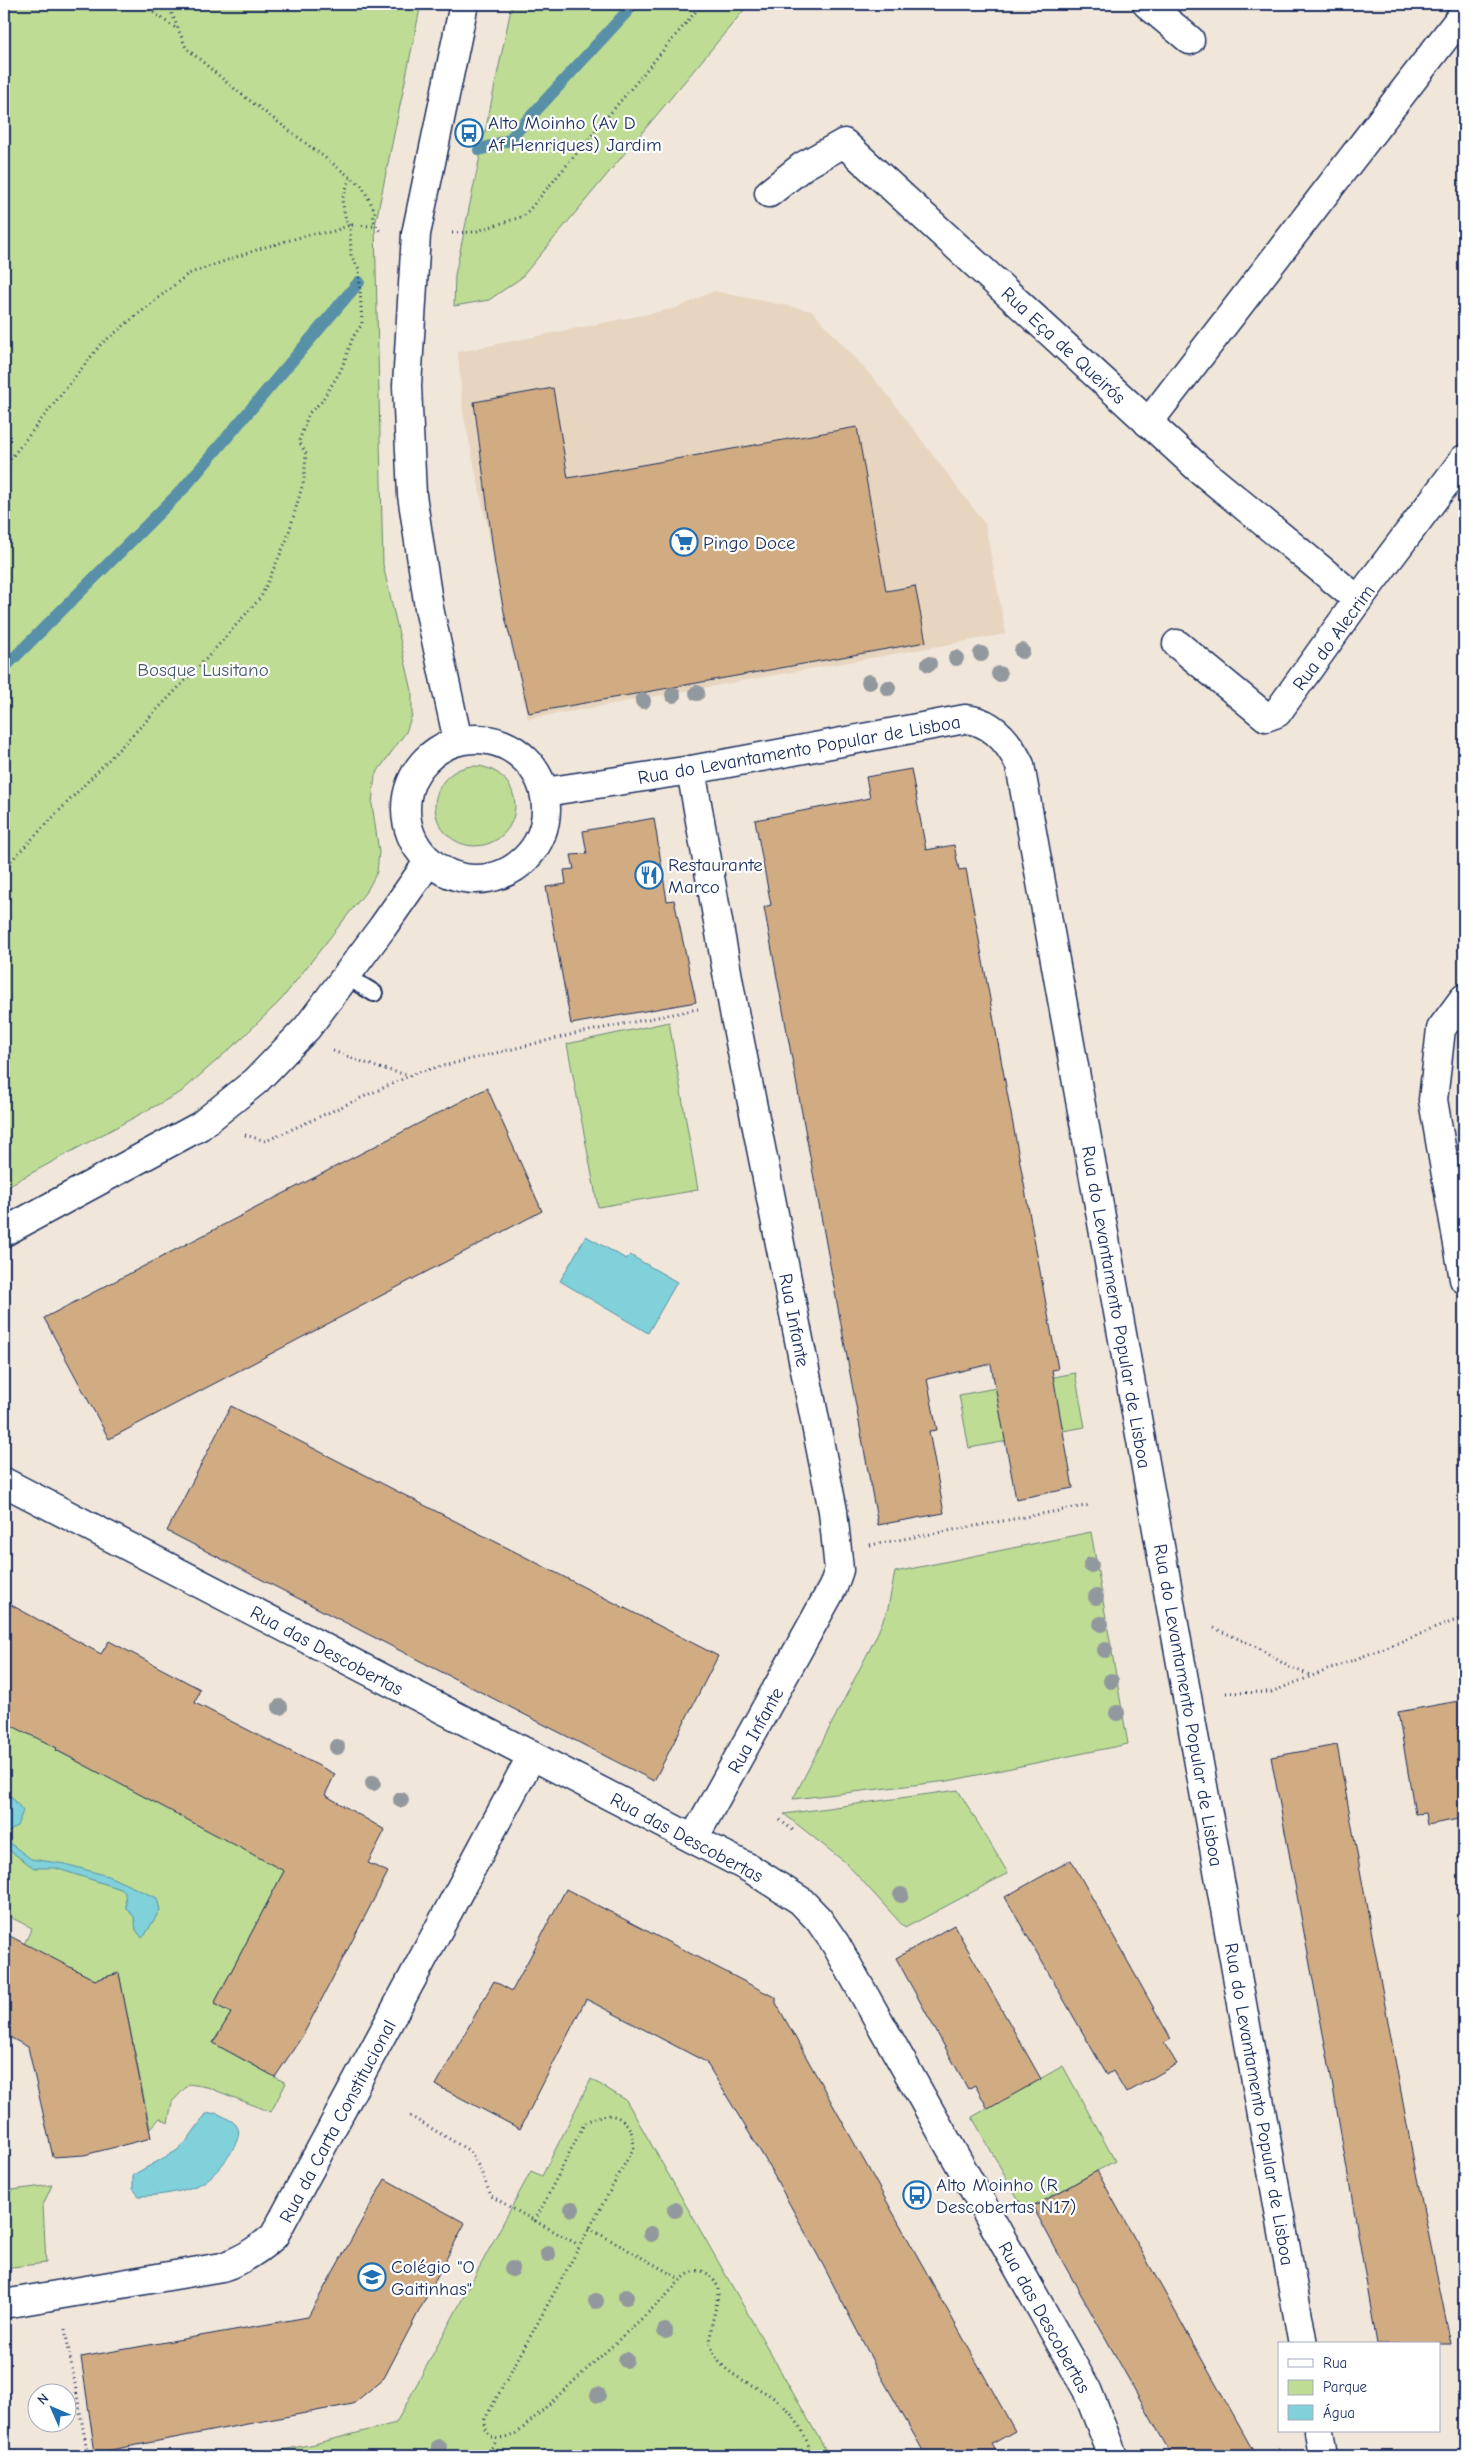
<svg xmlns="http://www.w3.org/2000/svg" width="1468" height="2460" viewBox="0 0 1468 2460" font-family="'Comic Neue',sans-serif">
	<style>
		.built { fill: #e7d5c0 }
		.green { fill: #bedc94; stroke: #6c8679 }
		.water { fill: #80d1d9; stroke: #5890a8 }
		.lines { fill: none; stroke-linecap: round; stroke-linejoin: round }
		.stream { stroke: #5890a8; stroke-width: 12 }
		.building { fill: #d1ac83; stroke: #1b2f5e }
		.lane-casing { stroke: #1b2f5e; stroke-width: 20 }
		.street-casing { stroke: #1b2f5e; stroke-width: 31 }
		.secondary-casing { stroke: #1b2f5e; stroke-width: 31 }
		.path { stroke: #1b2f5e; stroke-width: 3; stroke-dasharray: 1 4; stroke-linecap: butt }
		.lane { stroke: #fff; stroke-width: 16 }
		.street { stroke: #fff; stroke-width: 28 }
		.secondary { stroke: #fff; stroke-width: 28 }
		.tree { fill: #92999e }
		.labels { text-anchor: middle; stroke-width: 4.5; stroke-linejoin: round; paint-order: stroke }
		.poi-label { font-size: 19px; fill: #1b2f5e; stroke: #fff; text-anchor: start }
		.street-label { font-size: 19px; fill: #1b2f5e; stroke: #fff }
		.park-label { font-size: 19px; fill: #445a6c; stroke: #fff }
	</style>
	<rect width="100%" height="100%" fill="#f1e6da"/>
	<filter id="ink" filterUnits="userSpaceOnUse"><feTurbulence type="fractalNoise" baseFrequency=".02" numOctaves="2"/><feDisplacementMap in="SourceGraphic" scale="10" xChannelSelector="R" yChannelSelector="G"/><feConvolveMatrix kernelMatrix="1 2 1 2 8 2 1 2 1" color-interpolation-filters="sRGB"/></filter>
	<g filter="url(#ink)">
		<path class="built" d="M 714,291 L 812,311 L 884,390 L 985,524 L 1006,634 L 528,719 L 463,412 L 458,352 L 677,308 Z"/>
		<g class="green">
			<path d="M 4,4 L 421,4 L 375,226 L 383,565 L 412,691 L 412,715 L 406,732 L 375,775 L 372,804 L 379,852 L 377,872 L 368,889 L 281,1000 L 241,1039 L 181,1092 L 4,1188 Z"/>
			<path d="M 512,4 L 749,4 L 521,278 L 489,300 L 454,306 L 455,275 Z"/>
			<circle cx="475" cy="806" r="40"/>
			<path d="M 669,1022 L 698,1190 L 598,1207 L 567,1044 Z"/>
			<path d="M 1075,1373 L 1085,1427 L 969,1448 L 959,1395 Z"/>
			<path d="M 1091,1532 L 1128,1744 L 948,1781 L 793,1799 L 876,1637 L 888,1608 L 895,1572 Z"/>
			<path d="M 4,1722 L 61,1733 L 56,1750 L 144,1796 L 292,1856 L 214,2004 L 231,2013 L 213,2043 L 286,2083 L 271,2112 L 207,2087 L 189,2084 L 172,2102 L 168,2123 L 160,2118 L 150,2129 L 119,1974 L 95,1980 L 24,1944 L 32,1928 L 4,1914 Z"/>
			<path d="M 958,1790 L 1008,1873 L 905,1928 L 846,1863 L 784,1814 Z"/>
			<path d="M 1063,2066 L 1115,2161 L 1025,2211 L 972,2117 Z"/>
			<path d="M 591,2079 L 626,2100 L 829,2456 L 250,2456 L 314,2444 L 396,2423 L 531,2171 L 542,2176 Z"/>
			<path d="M 52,2185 L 43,2205 L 46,2263 L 4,2268 L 4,2191 Z"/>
		</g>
		<g class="water">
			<path d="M 586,1236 L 626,1259 L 630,1255 L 677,1282 L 648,1333 L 560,1281 Z"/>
			<path d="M 4,1793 L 12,1797 L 23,1811 L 17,1826 L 5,1835 L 11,1844 L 31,1859 L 65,1864 L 108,1876 L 157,1898 L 160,1910 L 145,1935 L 142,1938 L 136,1930 L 134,1917 L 126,1908 L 125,1893 L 121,1889 L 55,1868 L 34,1868 L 6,1848 L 4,1844 L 4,1815 L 7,1812 L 4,1809 Z"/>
			<path d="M 217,2113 C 222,2116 232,2120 236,2125 C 248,2138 215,2177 202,2183 C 185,2192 158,2196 139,2196 L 133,2189 L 133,2175 L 176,2151 L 186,2142 L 206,2114 Z"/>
		</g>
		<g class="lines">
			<g class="stream">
				<path d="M 479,150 L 509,140 L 634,4"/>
				<path d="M 4,668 L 183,489 L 359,282"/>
			</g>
		</g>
		<g class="building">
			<path d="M 553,388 L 568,478 L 857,427 L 886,591 L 915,586 L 926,642 L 529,713 L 505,617 L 495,565 L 474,402 Z"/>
			<path d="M 911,769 L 926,850 L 954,845 L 959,870 L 966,869 L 1058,1369 L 1052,1370 L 1073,1488 L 1016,1499 L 991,1364 L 927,1379 L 937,1430 L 929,1431 L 944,1513 L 878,1525 L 764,907 L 771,905 L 755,820 L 870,798 L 866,777 Z"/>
			<path d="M 654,818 L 667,901 L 674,900 L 696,1002 L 571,1024 L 546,887 L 566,884 L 564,870 L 574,869 L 571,855 L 587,854 L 583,831 Z"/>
			<path d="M 487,1088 L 542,1211 L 109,1439 L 44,1318 Z"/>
			<path d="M 231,1406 L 718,1656 L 654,1781 L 167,1531 Z"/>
			<path d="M 4,1601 L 101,1654 L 109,1641 L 200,1689 L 195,1703 L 335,1774 L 325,1795 L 385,1830 L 368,1863 L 388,1872 L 303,2035 L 275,2077 L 213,2043 L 231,2013 L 214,2004 L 284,1871 L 56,1750 L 57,1748 L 4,1722 Z"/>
			<path d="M 1464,1700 L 1464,1818 L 1427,1825 L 1425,1813 L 1415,1814 L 1398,1712 Z"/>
			<path d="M 1337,1745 L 1415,2168 L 1451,2344 L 1377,2344 L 1331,2076 L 1271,1757 Z"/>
			<path d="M 1071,1860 L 1171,2039 L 1164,2043 L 1177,2064 L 1126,2093 L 1113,2071 L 1107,2075 L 1005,1897 Z"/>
			<path d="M 566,1889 L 776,1998 L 776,2003 L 1015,2431 L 992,2444 L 999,2456 L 926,2456 L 878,2371 L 823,2265 L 765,2159 L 706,2062 L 586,1999 L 520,2129 L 436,2085 L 494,1981 L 512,1991 Z"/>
			<path d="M 954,1925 L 1041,2079 L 988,2109 L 975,2085 L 968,2089 L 896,1958 Z"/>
			<path d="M 4,1933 L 95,1980 L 119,1973 L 151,2138 L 84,2155 L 53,2157 L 28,2047 L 4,2034 Z"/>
			<path d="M 1097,2171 L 1176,2313 L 1256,2456 L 1172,2456 L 1065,2266 L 1033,2207 Z"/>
			<path d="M 385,2179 L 465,2223 L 384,2378 L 353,2404 L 95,2453 L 81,2357 L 308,2317 Z"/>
		</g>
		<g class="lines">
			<g class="lane-casing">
				<path id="lane" d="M 346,976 L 374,993"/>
			</g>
			<g class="street-casing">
				<g id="street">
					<path d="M 1147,4 L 1190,40"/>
					<path d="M 769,193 L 803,166 L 844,143 L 1198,468 L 1358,600"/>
					<path d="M 1148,423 L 1464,13"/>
					<path d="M 1177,644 L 1266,717 L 1277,713 L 1358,600 L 1464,459"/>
					<path d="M 691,770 L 735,1017 L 833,1511 L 839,1570 L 833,1587 L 694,1838"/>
					<path d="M 1464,998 L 1441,1029 L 1433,1100 L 1464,1279"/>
					<path d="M 4,1232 L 200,1126 L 256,1081 L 307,1028 L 382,928 L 429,861"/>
					<path d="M 4,1482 L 751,1869 L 801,1901 L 819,1920 L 835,1943 L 1087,2390 L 1113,2456"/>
					<path d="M 4,2304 L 222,2267 C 242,2261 258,2250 274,2236 L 531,1757"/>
				</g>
			</g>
			<g class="secondary-casing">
				<g id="secondary">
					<circle cx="476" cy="809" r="70"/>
					<path d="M 458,741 L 429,608 L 412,495 L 407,386 L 416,234 L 464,4"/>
					<path d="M 544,792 L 691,770 L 965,719 C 992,721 1009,742 1020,765 L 1303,2344"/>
					<path d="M 1319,2431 L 1323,2456"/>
				</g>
			</g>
			<g class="path">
				<path d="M 141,4 L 177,29"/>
				<path d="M 168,4 L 186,48 L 236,90 L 362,186 L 375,211 L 373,220 L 381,233"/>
				<path d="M 452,233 L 474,232 L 524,216 L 702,4"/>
				<path d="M 4,467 L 101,344 L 188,274 L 262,248 L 311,234 L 331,232 L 350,225 L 375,226"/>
				<path d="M 4,868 L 206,659 L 261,597 L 287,539 L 304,480 L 306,454 L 299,441 L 309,413 L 321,402 L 341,370 L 353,337 L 362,324 L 359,269 L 351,256 L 350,225 L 346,221 L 342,200 L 350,178"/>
				<path d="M 333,1051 L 379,1068 L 408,1075"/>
				<path d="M 245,1135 L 266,1141 L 418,1072 L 574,1034 L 698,1009"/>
				<path d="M 4,1382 L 7,1447"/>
				<path d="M 870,1545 L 1091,1505"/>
				<path d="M 1214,1628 L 1257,1647 L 1289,1667 L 1310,1675"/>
				<path d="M 1226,1693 L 1271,1692 L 1464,1617"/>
				<path d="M 780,1820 L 794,1831"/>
				<path d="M 410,2116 L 470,2151 L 480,2169 L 491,2196 L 535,2221 L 584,2124 C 607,2107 633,2115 634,2147 L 485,2419 C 484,2446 506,2441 521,2430 L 665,2297 C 681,2279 700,2254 718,2287 C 719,2307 708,2325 711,2344 C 716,2375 758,2384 779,2402 C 796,2416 806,2435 812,2456"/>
				<path d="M 535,2221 L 579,2245"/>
				<path d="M 589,2228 L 680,2279"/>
				<path d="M 65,2329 L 88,2456"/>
				<path d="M 486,2456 L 497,2440"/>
				<path d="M 1265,2456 L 1282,2447"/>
			</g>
			<use href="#lane" class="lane"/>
			<use href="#street" class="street"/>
			<use href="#secondary" class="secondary"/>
		</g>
		<g class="tree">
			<circle cx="1022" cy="651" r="8"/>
			<circle cx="981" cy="654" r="8"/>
			<circle cx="956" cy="658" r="8"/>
			<circle cx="929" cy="664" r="8"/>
			<circle cx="999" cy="674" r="8"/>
			<circle cx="869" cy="682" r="8"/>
			<circle cx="888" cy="688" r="8"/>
			<circle cx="697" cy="693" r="8"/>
			<circle cx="673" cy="695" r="8"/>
			<circle cx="643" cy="701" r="8"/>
			<circle cx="1091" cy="1565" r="8"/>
			<circle cx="1096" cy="1597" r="8"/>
			<circle cx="1101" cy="1624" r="8"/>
			<circle cx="1105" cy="1650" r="8"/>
			<circle cx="1111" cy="1681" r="8"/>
			<circle cx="280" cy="1707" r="8"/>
			<circle cx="1117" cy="1713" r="8"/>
			<circle cx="337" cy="1747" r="8"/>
			<circle cx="373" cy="1783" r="8"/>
			<circle cx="401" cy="1800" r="8"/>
			<circle cx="901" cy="1895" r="8"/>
			<circle cx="572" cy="2209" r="8"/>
			<circle cx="675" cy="2210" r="8"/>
			<circle cx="651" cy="2234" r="8"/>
			<circle cx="548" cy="2254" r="8"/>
			<circle cx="512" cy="2269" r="8"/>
			<circle cx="626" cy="2297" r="8"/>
			<circle cx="596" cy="2301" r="8"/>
			<circle cx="665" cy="2331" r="8"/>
			<circle cx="626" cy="2360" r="8"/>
			<circle cx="598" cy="2395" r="8"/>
			<circle cx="439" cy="2447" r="8"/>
		</g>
	</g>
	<defs>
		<g id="bus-ring" transform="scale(1.4375)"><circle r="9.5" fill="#fff" stroke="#1f6fb2" stroke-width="1.5"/><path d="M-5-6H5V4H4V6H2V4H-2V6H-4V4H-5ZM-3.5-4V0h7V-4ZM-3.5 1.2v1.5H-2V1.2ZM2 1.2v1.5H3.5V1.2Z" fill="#1f6fb2"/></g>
		<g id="supermarket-ring" transform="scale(1.4375)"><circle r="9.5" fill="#fff" stroke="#1f6fb2" stroke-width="1.5"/><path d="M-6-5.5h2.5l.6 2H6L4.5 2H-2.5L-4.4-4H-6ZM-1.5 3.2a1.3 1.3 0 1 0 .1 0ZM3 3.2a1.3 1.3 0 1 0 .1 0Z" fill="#1f6fb2"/></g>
		<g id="restaurant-ring" transform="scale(1.4375)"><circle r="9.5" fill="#fff" stroke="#1f6fb2" stroke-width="1.5"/><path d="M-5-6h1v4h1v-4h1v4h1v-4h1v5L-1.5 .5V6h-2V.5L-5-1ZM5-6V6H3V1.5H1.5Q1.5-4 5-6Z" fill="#1f6fb2"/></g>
		<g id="school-ring" transform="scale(1.4375)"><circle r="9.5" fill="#fff" stroke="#1f6fb2" stroke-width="1.5"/><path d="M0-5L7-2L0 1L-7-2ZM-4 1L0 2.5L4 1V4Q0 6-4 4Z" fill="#1f6fb2"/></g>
	</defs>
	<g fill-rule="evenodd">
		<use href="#bus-ring" x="469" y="133"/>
		<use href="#supermarket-ring" x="684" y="542"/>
		<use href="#restaurant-ring" x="649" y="875"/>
		<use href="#bus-ring" x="917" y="2195"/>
		<use href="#school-ring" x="372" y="2277"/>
	</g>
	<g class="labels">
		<g class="poi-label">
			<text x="488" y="129">Alto Moinho (Av D<tspan x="488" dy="22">Af Henriques) Jardim</tspan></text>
			<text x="703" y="549">Pingo Doce</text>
			<text x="668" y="871">Restaurante<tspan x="668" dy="22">Marco</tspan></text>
			<text x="936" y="2191">Alto Moinho (R<tspan x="936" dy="22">Descobertas N17)</tspan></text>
			<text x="391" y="2273">Colégio "O<tspan x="391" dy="22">Gaitinhas"</tspan></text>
		</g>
		<g class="street-label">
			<text transform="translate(1064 345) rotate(43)" y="7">Rua Eça de Queirós</text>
			<text transform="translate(1333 637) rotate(-54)" y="7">Rua do Alecrim</text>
			<text transform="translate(799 749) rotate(-10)" y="7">Rua do Levantamento Popular de Lisboa</text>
			<text transform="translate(1117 1307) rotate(80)" y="7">Rua do Levantamento Popular de Lisboa</text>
			<text transform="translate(795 1320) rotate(79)" y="7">Rua Infante</text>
			<text transform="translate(327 1650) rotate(28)" y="7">Rua das Descobertas</text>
			<text transform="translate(1189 1705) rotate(80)" y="7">Rua do Levantamento Popular de Lisboa</text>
			<text transform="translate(755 1730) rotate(-61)" y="7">Rua Infante</text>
			<text transform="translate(687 1837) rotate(28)" y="7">Rua das Descobertas</text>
			<text transform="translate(1260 2104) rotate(80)" y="7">Rua do Levantamento Popular de Lisboa</text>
			<text transform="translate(337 2121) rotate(-62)" y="7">Rua da Carta Constitucional</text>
			<text transform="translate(1045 2317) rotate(61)" y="7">Rua das Descobertas</text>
		</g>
		<g class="park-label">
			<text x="203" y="676">Bosque Lusitano</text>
		</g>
	</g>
	<rect width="1468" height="2460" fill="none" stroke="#fff" stroke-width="20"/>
	<rect x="10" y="10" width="1448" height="2440" fill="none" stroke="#1b2f5e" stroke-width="2" filter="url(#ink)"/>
	<rect x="1278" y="2342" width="162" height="90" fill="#ffffff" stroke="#a4acbf"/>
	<rect x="1288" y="2359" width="25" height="8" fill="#ffffff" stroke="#a4acbf"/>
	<text x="1323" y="2368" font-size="15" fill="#1b2f5e">Rua</text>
	<rect x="1288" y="2380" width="25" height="15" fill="#bedc94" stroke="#a4acbf"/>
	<text x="1323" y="2392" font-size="15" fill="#1b2f5e">Parque</text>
	<rect x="1288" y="2405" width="25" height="15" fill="#80d1d9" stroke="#a4acbf"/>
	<text x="1323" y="2418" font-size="15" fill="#1b2f5e">Água</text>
	<g transform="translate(52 2408) rotate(315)"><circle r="24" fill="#ffffff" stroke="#a4acbf"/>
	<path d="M0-4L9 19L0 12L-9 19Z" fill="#1f6fb2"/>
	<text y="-8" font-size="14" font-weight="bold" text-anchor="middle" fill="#1b2f5e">N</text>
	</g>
</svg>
